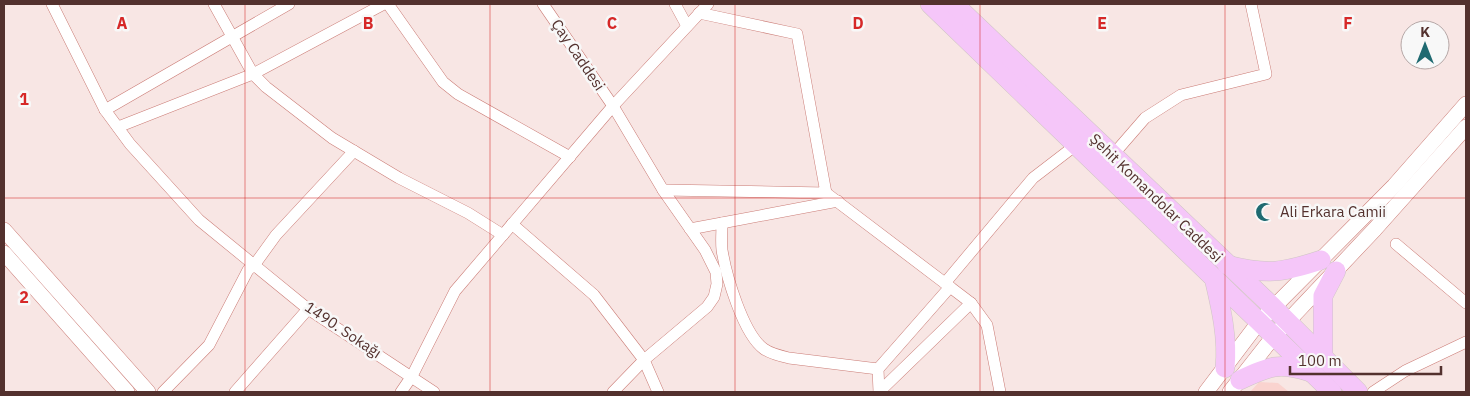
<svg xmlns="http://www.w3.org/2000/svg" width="1470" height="396" viewBox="0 0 1470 396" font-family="'IBM Plex Sans',sans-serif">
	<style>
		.built { fill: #fad3cf }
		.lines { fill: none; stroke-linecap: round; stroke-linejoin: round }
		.minor-casing { stroke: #cb7c76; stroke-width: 12 }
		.tertiary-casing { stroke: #cb7c76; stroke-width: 16 }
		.primary-casing { stroke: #cfc5c4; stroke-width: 20 }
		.minor { stroke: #fff; stroke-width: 11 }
		.tertiary { stroke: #fff; stroke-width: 15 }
		.primary { stroke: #f5c6f9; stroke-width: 19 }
		.grid { fill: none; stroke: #d62828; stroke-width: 1; stroke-opacity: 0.55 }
		.labels { text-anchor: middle; stroke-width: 5; stroke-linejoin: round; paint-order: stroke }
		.street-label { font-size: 15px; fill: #53312e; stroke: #f8f8f8 }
		.poi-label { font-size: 15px; fill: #53312e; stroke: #f8f8f8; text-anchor: start }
		.grid-label { font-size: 16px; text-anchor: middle; font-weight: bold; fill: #d62828; stroke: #f8f8f8; stroke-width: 5; stroke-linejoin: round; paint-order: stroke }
	</style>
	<rect width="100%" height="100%" fill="#f8e6e4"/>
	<path class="built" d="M 1259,382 L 1278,383 L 1289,392 L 1250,392 Z"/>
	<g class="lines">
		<g class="minor-casing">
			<g id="minor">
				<path d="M 52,4 L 105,110 L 130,144 L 199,220 L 308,309 L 434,392"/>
				<path d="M 214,4 L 253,74 L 266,87 L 332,138 L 399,178 L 468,213 L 503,235"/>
				<path d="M 388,4 L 443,82 L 458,94 L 570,157"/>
				<path d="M 543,4 L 613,106 L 663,190 L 705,250 L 716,272 L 717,284 L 714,297 L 707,307 L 644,360 L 658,392"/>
				<path d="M 675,4 L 687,26"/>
				<path d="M 105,110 L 289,4"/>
				<path d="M 118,127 L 253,74 L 384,4"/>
				<path d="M 1112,156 L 1145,118 L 1181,95 L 1266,74 L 1251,4"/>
				<path d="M 663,190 L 826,193 L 797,34 L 699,13"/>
				<path d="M 826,193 L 950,287 L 878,369 L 879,392"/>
				<path d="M 722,223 C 722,232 721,241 722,250 C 726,275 743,334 764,349 C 771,354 780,356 789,358 L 878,369"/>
				<path d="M 512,224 L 594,295 L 644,360 L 613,392"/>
				<path d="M 690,229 L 838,201"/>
				<path d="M 1396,244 L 1466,303"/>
				<path d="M 945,283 L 1033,178 L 1076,145"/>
				<path d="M 950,287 L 971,303 L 987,325 L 1000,392"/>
				<path d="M 163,392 L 209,345 L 248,270 L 255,264 L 276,235 L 354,151"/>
				<path d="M 235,392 L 308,309"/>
				<path d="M 401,392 L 412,376 L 455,291 L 613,106 L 708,4"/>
				<path d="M 879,392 L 971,303"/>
				<path d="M 1373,392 L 1405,371 L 1466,342"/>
			</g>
		</g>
		<g class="tertiary-casing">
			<g id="tertiary">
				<path d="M 4,230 L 148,392"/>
				<path d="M 4,253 L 127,392"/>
				<path d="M 1206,392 L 1259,322 L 1394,186 L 1466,104"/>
				<path d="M 1230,392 L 1274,336 L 1375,229 L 1466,127"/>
			</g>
		</g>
		<g class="primary-casing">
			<g id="primary">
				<path d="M 930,4 L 1332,392"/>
				<path d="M 954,4 L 1273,307 L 1358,392"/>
				<path d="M 1227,265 C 1266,275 1282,273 1321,260"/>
				<path d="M 1214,278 C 1221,308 1228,337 1225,368"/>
				<path d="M 1323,358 L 1323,296 L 1336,271"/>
				<path d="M 1240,380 C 1269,366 1279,362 1310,372"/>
			</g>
		</g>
		<use href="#minor" class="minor"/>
		<use href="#tertiary" class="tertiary"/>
		<use href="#primary" class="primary"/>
	</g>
	<path class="grid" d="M 245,4 L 245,392M 490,4 L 490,392M 735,4 L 735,392M 980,4 L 980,392M 1225,4 L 1225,392M 4,198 L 1466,198"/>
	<defs>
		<g id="mosque-bare" transform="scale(1.5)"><path d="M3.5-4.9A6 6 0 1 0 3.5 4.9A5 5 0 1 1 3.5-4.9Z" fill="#1f6a71" stroke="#f8f8f8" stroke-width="2.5" paint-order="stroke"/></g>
	</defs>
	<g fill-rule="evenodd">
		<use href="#mosque-bare" x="1265" y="212"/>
	</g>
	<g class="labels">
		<g class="street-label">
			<text transform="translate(578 55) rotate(56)" y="5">Çay Caddesi</text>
			<text transform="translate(1156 198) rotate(44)" y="5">Şehit Komandolar Caddesi</text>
			<text transform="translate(343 330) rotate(34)" y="5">1490. Sokağı</text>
		</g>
		<g class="poi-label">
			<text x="1280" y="217">Ali Erkara Camii</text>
		</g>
	</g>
	<g class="grid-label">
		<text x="122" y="29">A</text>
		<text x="368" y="29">B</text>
		<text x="612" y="29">C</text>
		<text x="858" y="29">D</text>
		<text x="1102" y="29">E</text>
		<text x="1348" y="29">F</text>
		<text x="24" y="105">1</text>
		<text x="24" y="303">2</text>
	</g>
	<rect width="1470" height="396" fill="none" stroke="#53312e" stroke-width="10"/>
	<g transform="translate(1425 45)"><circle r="24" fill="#f8f8f8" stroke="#b6a8a7"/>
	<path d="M0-4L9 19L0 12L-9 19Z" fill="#1f6a71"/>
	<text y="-8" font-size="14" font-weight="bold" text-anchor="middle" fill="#53312e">K</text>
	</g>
	<path d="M1290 366v8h151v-8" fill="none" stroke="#53312e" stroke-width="2.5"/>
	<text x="1298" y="366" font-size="15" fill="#53312e" stroke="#f8f8f8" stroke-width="4" paint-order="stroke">100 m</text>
</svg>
